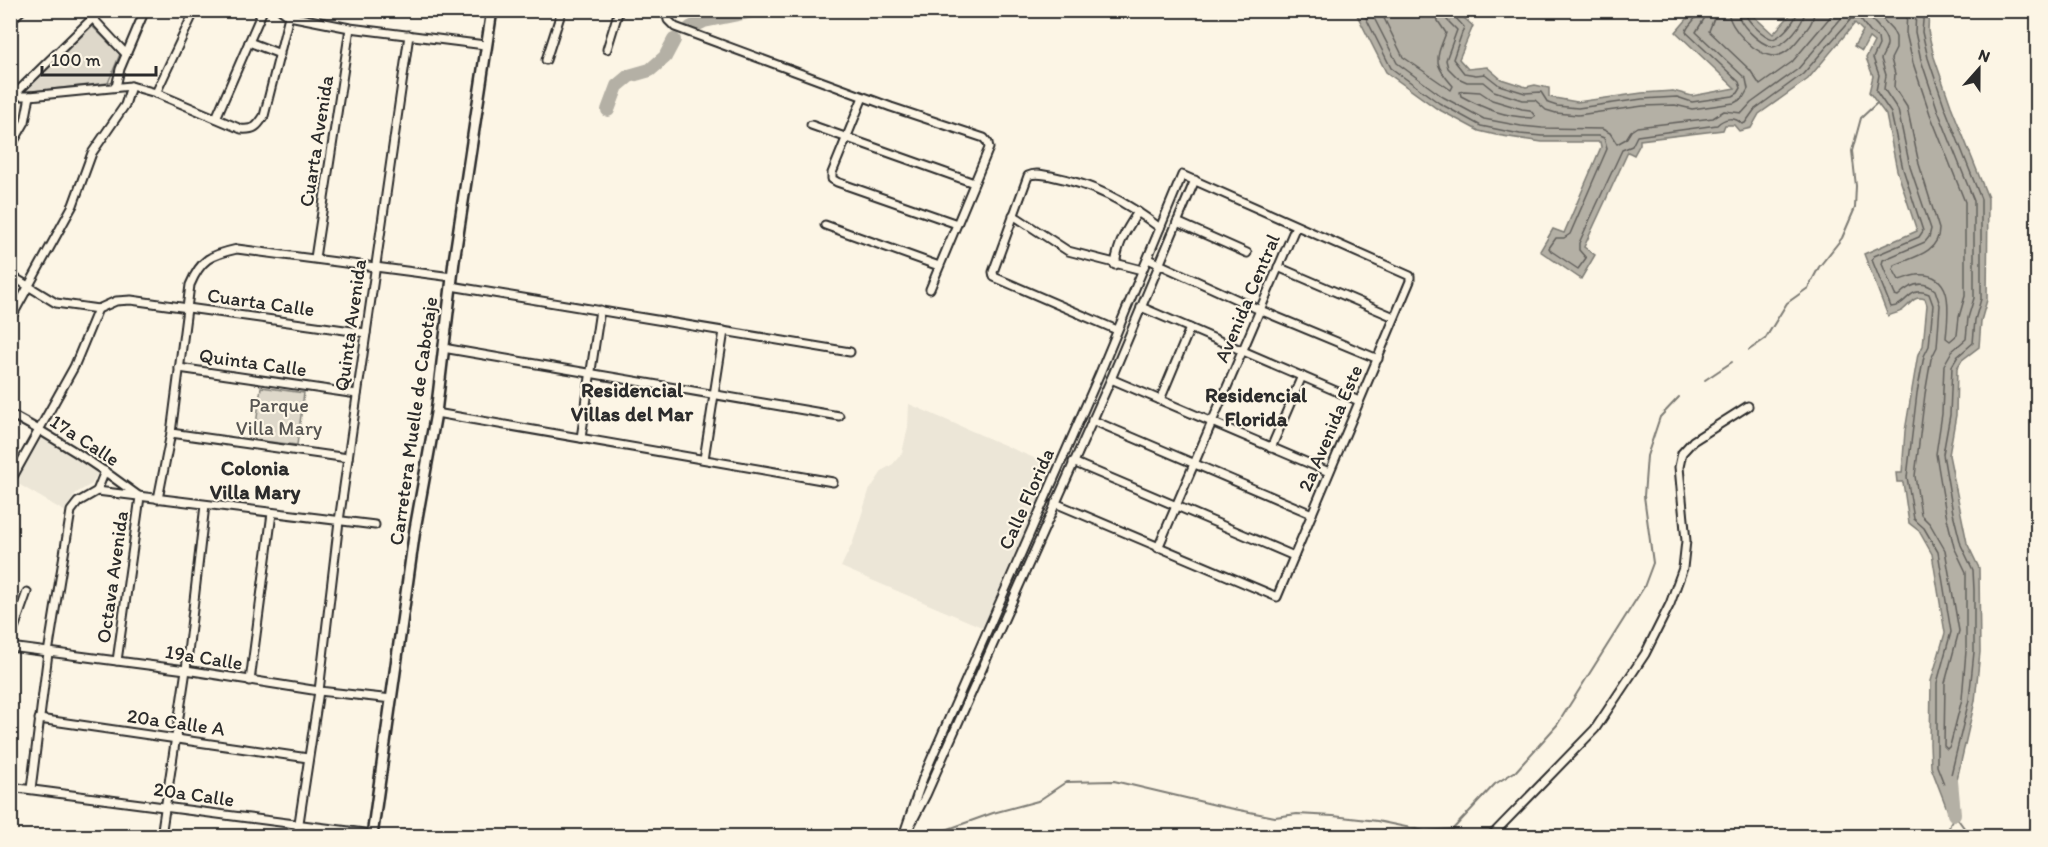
<svg xmlns="http://www.w3.org/2000/svg" width="2048" height="847" viewBox="0 0 2048 847" font-family="Itim,sans-serif">
	<style>
		.built { fill: #ece6d7 }
		.green { fill: #ded8ca; stroke: #84827a; stroke-width: 1.5 }
		.water { fill: #b4b0a5; stroke: #7d7b74; stroke-width: 1.5 }
		.lines { fill: none; stroke-linecap: round; stroke-linejoin: round }
		.shore { stroke: #62605c; stroke-width: 1.5 }
		.stream { stroke: #7d7b74; stroke-width: 2 }
		.river { stroke: #b4b0a5; stroke-width: 14 }
		.minor-casing { stroke: #2b2b2b; stroke-width: 11 }
		.secondary-casing { stroke: #2b2b2b; stroke-width: 14 }
		.minor { stroke: #fcf5e5; stroke-width: 7 }
		.secondary { stroke: #fcf5e5; stroke-width: 9 }
		.labels { text-anchor: middle; stroke-width: 4.5; stroke-linejoin: round; paint-order: stroke }
		.street-label { font-size: 20px; fill: #2b2b2b; stroke: #fcf5e5 }
		.park-label { font-size: 20px; fill: #585653; stroke: #fcf5e5 }
		.neighbourhood-label { font-size: 21px; font-weight: bold; fill: #2b2b2b; stroke: #fcf5e5 }
	</style>
	<rect width="100%" height="100%" fill="#fcf5e5"/>
	<filter id="ink" filterUnits="userSpaceOnUse"><feTurbulence type="fractalNoise" baseFrequency=".0167" numOctaves="2"/><feDisplacementMap in="SourceGraphic" scale="12" xChannelSelector="R" yChannelSelector="G"/><feConvolveMatrix kernelMatrix="1 2 1 2 8 2 1 2 1" color-interpolation-filters="sRGB"/></filter>
	<g filter="url(#ink)">
		<g class="built">
			<path d="M 909,404 L 1055,467 L 984,628 L 841,567 L 853,542 L 869,491 L 883,470 L 893,464 L 902,453 L 908,427 Z"/>
			<path d="M 42,437 L 99,470 L 92,484 L 76,493 L 64,511 L 15,482 Z"/>
		</g>
		<g class="green">
			<path d="M 92,26 L 120,54 L 108,83 L 24,92 Z"/>
			<path d="M 261,387 L 304,393 L 297,445 L 254,440 Z"/>
		</g>
		<path class="water" d="M 1355,11 L 1456,11 L 1473,26 L 1459,59 L 1468,69 L 1487,67 L 1501,79 L 1526,87 L 1535,85 L 1549,88 L 1549,97 L 1577,102 L 1642,93 L 1673,91 L 1692,96 L 1735,88 L 1676,32 L 1694,11 L 1748,11 L 1773,34 L 1794,11 L 1929,11 L 1928,31 L 1934,57 L 1951,106 L 1988,198 L 1987,300 L 1981,321 L 1979,347 L 1962,360 L 1957,368 L 1956,415 L 1949,455 L 1967,543 L 1979,568 L 1980,652 L 1975,701 L 1949,814 L 1931,767 L 1930,744 L 1931,681 L 1945,633 L 1932,554 L 1919,531 L 1909,523 L 1903,482 L 1897,482 L 1896,473 L 1902,473 L 1905,431 L 1918,354 L 1923,346 L 1927,305 L 1925,299 C 1913,295 1911,304 1903,310 C 1899,313 1892,314 1888,316 L 1864,254 L 1917,231 L 1897,170 L 1886,115 L 1869,92 L 1873,76 L 1866,58 L 1874,42 L 1869,38 L 1862,51 L 1854,46 L 1863,31 L 1855,23 L 1808,79 L 1759,114 L 1751,128 L 1739,131 L 1734,125 L 1725,125 L 1723,130 L 1640,140 L 1640,144 L 1634,155 L 1628,152 L 1584,247 L 1595,255 L 1581,279 L 1540,251 L 1553,229 L 1564,233 L 1601,147 L 1600,142 L 1542,142 L 1496,135 L 1479,131 L 1436,108 L 1386,72 Z"/>
		<g class="lines">
			<g class="shore">
				<path d="M 1362,10 L 1391,68 L 1439,103 L 1481,126 L 1520,134 L 1542,136 L 1599,136 L 1604,138 L 1607,149 L 1570,234 L 1564,238 L 1556,238 L 1549,248 L 1551,251 L 1578,269 L 1586,258 L 1579,250 L 1579,243 L 1622,150 L 1632,146 L 1637,136 L 1717,125 C 1724,118 1734,116 1742,124 L 1745,123 L 1755,109 L 1803,74 L 1851,19 L 1860,19 L 1870,32 L 1878,38 L 1879,45 L 1873,58 L 1879,75 L 1876,91 L 1891,113 L 1903,169 L 1923,231 L 1919,237 L 1874,256 L 1872,260 L 1891,307 C 1908,306 1908,285 1929,294 L 1933,305 L 1929,346 L 1924,356 L 1917,393 L 1907,477 L 1914,519 L 1924,528 L 1938,552 L 1951,632 L 1937,683 L 1937,766 L 1944,784 L 1947,785 L 1949,783 L 1969,700 L 1974,652 L 1974,590 L 1973,570 L 1961,545 L 1953,513 L 1943,454 L 1950,415 L 1952,366 L 1958,356 L 1973,343 L 1975,320 L 1981,299 L 1981,199 L 1945,108 L 1928,58 L 1922,32 L 1924,10"/>
				<path d="M 1370,10 L 1397,63 L 1443,97 L 1484,119 L 1521,126 L 1542,128 L 1602,129 L 1610,133 L 1617,144 L 1626,139 L 1631,131 L 1637,127 L 1713,118 L 1724,111 L 1742,113 L 1751,103 L 1798,69 L 1844,15 L 1851,10"/>
				<path d="M 1380,10 L 1403,57 L 1451,90 L 1453,86 C 1432,63 1436,59 1446,33 L 1438,21 L 1436,10"/>
				<path d="M 1445,10 L 1447,20 L 1457,30 L 1446,60 L 1448,68 L 1458,78 L 1467,82 L 1483,82 L 1494,91 L 1522,100 L 1535,100 L 1546,110 L 1556,113 L 1578,115 L 1643,106 L 1675,105 L 1692,109 L 1734,103 L 1743,98 L 1748,89 L 1746,79 L 1696,32 L 1704,19 L 1706,10"/>
				<path d="M 1453,10 L 1454,16 L 1464,27 L 1453,59 L 1464,73 L 1476,75 L 1485,74 L 1499,85 L 1525,93 L 1541,92 L 1548,103 L 1557,106 L 1578,108 L 1642,99 L 1677,97 L 1692,102 L 1733,96 L 1738,93 L 1741,88 L 1739,82 L 1686,32 C 1687,24 1698,20 1698,10"/>
				<path d="M 1715,10 L 1714,18 L 1709,31 L 1750,70 L 1760,85 L 1792,62 L 1836,10"/>
				<path d="M 1728,10 C 1728,28 1758,58 1776,56 C 1788,54 1795,43 1802,35 C 1809,27 1814,21 1814,10"/>
				<path d="M 1737,10 C 1738,24 1759,44 1773,47 C 1786,45 1804,24 1805,10"/>
				<path d="M 1744,10 C 1746,21 1763,36 1773,39 C 1782,36 1796,21 1798,10"/>
				<path d="M 1859,10 C 1868,15 1888,34 1887,44 C 1887,49 1883,54 1881,59 L 1886,75 L 1884,89 L 1898,110 L 1910,167 L 1931,229 L 1929,237 L 1925,242 L 1883,260 L 1882,264 L 1895,295 L 1898,296 C 1909,285 1922,279 1935,290 L 1940,305 L 1937,347 L 1931,359 L 1925,394 L 1915,476 L 1921,515 L 1930,524 L 1945,550 L 1959,631 L 1945,683 L 1944,746 L 1947,749 L 1950,746 L 1962,699 L 1966,651 L 1966,572 L 1954,547 L 1946,514 L 1936,454 L 1942,414 L 1944,365 L 1952,351 L 1966,339 L 1968,318 L 1974,298 L 1974,201 L 1938,111 L 1921,60 L 1915,32 L 1916,10"/>
				<path d="M 1874,10 L 1892,29 L 1896,37 L 1896,49 L 1891,59 L 1895,74 L 1894,87 L 1907,107 L 1919,164 L 1939,229 C 1939,253 1913,257 1895,265 L 1893,269 L 1899,280 C 1905,279 1911,275 1917,275 C 1956,272 1948,314 1946,338 L 1950,341 L 1957,335 L 1959,317 L 1965,296 L 1965,202 L 1930,114 L 1913,63 L 1906,33 L 1907,10"/>
				<path d="M 1464,91 L 1480,92 L 1492,100 L 1522,109 L 1530,110 L 1535,116 L 1532,118 C 1503,116 1487,110 1461,96 L 1460,92 Z"/>
			</g>
			<g class="stream">
				<path d="M 1749,350 L 1765,339 L 1787,303 L 1808,288 L 1819,267 L 1842,238 L 1855,208 L 1856,186 L 1852,151 L 1861,118 L 1877,103"/>
				<path d="M 1705,380 L 1732,362"/>
				<path d="M 1954,814 L 1970,836"/>
				<path d="M 929,836 L 993,813 L 1038,801 L 1066,782 L 1114,781 L 1224,807 L 1275,817 L 1297,814 L 1333,816 L 1377,821 L 1425,831 L 1453,829 L 1495,784 L 1516,771 L 1557,725 L 1644,587 L 1653,563 L 1644,496 L 1647,456 L 1660,417 L 1679,397"/>
				<path d="M 1946,836 L 1954,814"/>
			</g>
			<g class="river">
				<path d="M 772,10 L 789,10"/>
				<path d="M 690,28 L 704,21 L 758,10"/>
				<path d="M 608,110 L 617,86 L 629,76 L 650,70 L 665,57 L 674,40"/>
				<path d="M 1951,781 L 1954,814"/>
			</g>
			<g class="minor-casing">
				<g id="minor">
					<path d="M 85,10 L 126,54"/>
					<path d="M 281,10 L 289,16 L 350,28 L 485,45"/>
					<path d="M 666,10 L 668,20 L 675,27 L 891,107 L 984,138 L 988,143 L 989,148 L 930,289"/>
					<path d="M 10,21 L 22,10"/>
					<path d="M 249,42 L 280,54"/>
					<path d="M 607,49 L 619,10"/>
					<path d="M 546,60 L 562,10"/>
					<path d="M 116,87 L 120,69 L 145,10"/>
					<path d="M 156,93 L 195,10"/>
					<path d="M 10,96 L 30,96 L 131,86 L 156,93 L 241,129 C 254,130 257,127 264,116 L 289,16"/>
					<path d="M 13,96 L 101,10"/>
					<path d="M 863,97 L 832,173 L 832,179 L 837,182 L 957,224"/>
					<path d="M 216,118 L 263,10"/>
					<path d="M 811,125 L 974,183"/>
					<path d="M 10,148 L 25,122 L 30,96"/>
					<path d="M 1013,215 L 1068,251 L 1142,270"/>
					<path d="M 1177,222 L 1247,253"/>
					<path d="M 825,225 L 939,266"/>
					<path d="M 315,258 L 350,28"/>
					<path d="M 1148,259 L 1260,310 L 1378,359"/>
					<path d="M 1115,265 C 1118,243 1126,230 1138,212"/>
					<path d="M 1278,267 L 1394,317"/>
					<path d="M 10,275 L 56,303 L 98,309 L 116,301 L 131,300 L 366,333"/>
					<path d="M 451,286 L 850,352"/>
					<path d="M 1141,307 L 1359,401"/>
					<path d="M 10,320 L 73,205 L 92,153 L 125,105 L 131,86"/>
					<path d="M 1117,330 L 994,277 L 993,272 L 1028,176 C 1036,172 1043,175 1051,176 C 1095,185 1125,201 1160,228"/>
					<path d="M 443,348 L 839,416"/>
					<path d="M 179,368 L 357,394"/>
					<path d="M 1111,379 L 1329,472"/>
					<path d="M 1160,400 L 1190,328"/>
					<path d="M 436,413 L 833,482"/>
					<path d="M 10,414 C 56,438 99,466 140,497 L 117,661"/>
					<path d="M 1092,420 L 1312,514"/>
					<path d="M 171,433 L 348,458"/>
					<path d="M 581,438 L 600,310"/>
					<path d="M 1271,448 L 1302,376"/>
					<path d="M 704,459 L 724,331"/>
					<path d="M 1073,462 L 1294,556"/>
					<path d="M 10,482 L 74,367 L 98,309"/>
					<path d="M 97,491 L 375,525"/>
					<path d="M 158,499 L 171,433 L 190,285 C 201,259 210,255 237,249 L 452,277"/>
					<path d="M 1158,548 L 1296,226"/>
					<path d="M 10,640 L 27,592"/>
					<path d="M 10,647 L 186,670 L 319,691 L 392,699"/>
					<path d="M 250,681 L 272,513"/>
					<path d="M 39,719 L 308,758"/>
					<path d="M 10,787 L 372,834"/>
					<path d="M 31,789 L 48,653 L 71,511 L 78,502 L 97,491 L 105,471"/>
					<path d="M 910,826 L 926,795 L 1111,379 L 1195,180"/>
					<path d="M 161,836 L 186,670 L 205,505"/>
					<path d="M 297,836 L 319,691 L 339,521 L 409,35"/>
					<path d="M 903,836 L 923,778 L 1100,373 L 1182,175 L 1410,276 L 1410,281 L 1277,597 L 1055,503"/>
					<path d="M 1491,836 L 1595,729 L 1645,654 L 1670,604 L 1683,568 L 1686,541 L 1679,467 L 1682,453 L 1693,441 L 1748,406"/>
				</g>
			</g>
			<g class="secondary-casing">
				<path id="secondary" d="M 372,836 L 415,529 L 436,413 L 454,261 L 492,10"/>
			</g>
			<use href="#minor" class="minor"/>
			<use href="#secondary" class="secondary"/>
		</g>
	</g>
	<g class="labels">
		<g class="street-label">
			<text transform="translate(316 141) rotate(-81)" y="7">Cuarta Avenida</text>
			<text transform="translate(1247 298) rotate(-67)" y="7">Avenida Central</text>
			<text transform="translate(261 302) rotate(8)" y="7">Cuarta Calle</text>
			<text transform="translate(350 325) rotate(-82)" y="7">Quinta Avenida</text>
			<text transform="translate(253 362) rotate(8)" y="7">Quinta Calle</text>
			<text transform="translate(413 421) rotate(-82)" y="7">Carretera Muelle de Cabotaje</text>
			<text transform="translate(1330 428) rotate(-67)" y="7">2a Avenida Este</text>
			<text transform="translate(85 440) rotate(33)" y="7">17a Calle</text>
			<text transform="translate(1026 499) rotate(-66)" y="7">Calle Florida</text>
			<text transform="translate(112 577) rotate(-82)" y="7">Octava Avenida</text>
			<text transform="translate(204 657) rotate(9)" y="7">19a Calle</text>
			<text transform="translate(176 722) rotate(8)" y="7">20a Calle A</text>
			<text transform="translate(194 794) rotate(8)" y="7">20a Calle</text>
		</g>
		<g class="park-label">
			<text x="279" y="412">Parque<tspan x="279" dy="23">Villa Mary</tspan></text>
		</g>
		<g class="neighbourhood-label">
			<text x="632" y="397">Residencial<tspan x="632" dy="24">Villas del Mar</tspan></text>
			<text x="1256" y="402">Residencial<tspan x="1256" dy="24">Florida</tspan></text>
			<text x="255" y="475">Colonia<tspan x="255" dy="24">Villa Mary</tspan></text>
		</g>
	</g>
	<rect width="2048" height="847" fill="none" stroke="#fcf5e5" stroke-width="36"/>
	<rect x="18" y="18" width="2012" height="811" fill="none" stroke="#2b2b2b" stroke-width="2" filter="url(#ink)"/>
	<g transform="translate(1979 69) rotate(21)" stroke="#fcf5e5" stroke-width="4.5" paint-order="stroke">
	<path d="M0-4.5L10 22L0 15L-10 22Z" fill="#2b2b2b"/>
	<text y="-9" font-size="16" font-weight="bold" text-anchor="middle" fill="#2b2b2b">N</text>
	</g>
	<path d="M42 66v9h114v-9" fill="none" stroke="#2b2b2b" stroke-width="3"/>
	<text x="51" y="66" font-size="18" fill="#2b2b2b" stroke="#fcf5e5" stroke-width="4.5" paint-order="stroke">100 m</text>
</svg>
